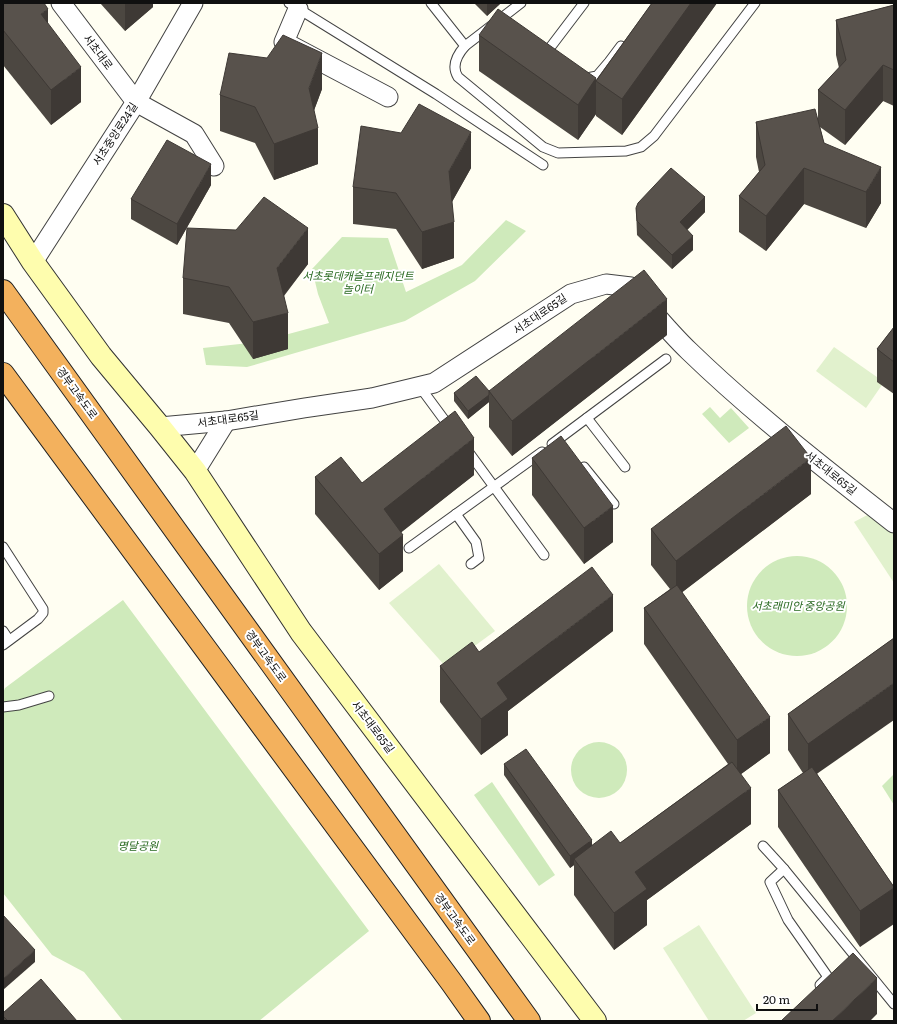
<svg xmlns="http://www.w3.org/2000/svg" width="897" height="1024" viewBox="0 0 897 1024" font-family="Literata,'Noto Sans KR',serif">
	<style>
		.green { fill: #cfeabb }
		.pitch { fill: #e1f1cd }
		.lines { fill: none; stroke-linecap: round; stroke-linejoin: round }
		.lane-casing { stroke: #434343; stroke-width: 11 }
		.street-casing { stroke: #434343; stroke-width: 21 }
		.secondary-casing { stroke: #323232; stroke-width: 24 }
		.highway-casing { stroke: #212121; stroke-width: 24 }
		.lane { stroke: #fff; stroke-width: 9 }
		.street { stroke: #fff; stroke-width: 19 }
		.secondary { stroke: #fefdae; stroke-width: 22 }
		.highway { stroke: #f3b15d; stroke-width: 22 }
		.wall { fill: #4c4741 }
		.shaded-wall { fill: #3e3935 }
		.building { fill: #58524c; stroke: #3e3935 }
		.labels { text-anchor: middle; stroke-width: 4; stroke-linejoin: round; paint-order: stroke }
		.street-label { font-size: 11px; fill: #101010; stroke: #fff }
		.park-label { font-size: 11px; font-style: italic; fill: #27681f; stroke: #fff }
	</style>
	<rect width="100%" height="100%" fill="#fffef2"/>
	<g class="green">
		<path d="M 506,220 L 526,231 L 475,281 L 405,321 L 247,367 L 206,365 L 203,348 L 259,342 L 329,323 L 318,294 L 312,269 L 342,237 L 388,238 L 406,292 L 462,265 Z"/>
		<path d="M 710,407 L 720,418 L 731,408 L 749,428 L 729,443 L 702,414 Z"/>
		<circle cx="797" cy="606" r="50"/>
		<path d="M 123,600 L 369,931 L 259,1021 L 123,1021 L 84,972 L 52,955 L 3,893 L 3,693 L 5,688 Z"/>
		<circle cx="599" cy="770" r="28"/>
		<path d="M 894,774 L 894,805 L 882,786 Z"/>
		<path d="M 492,782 L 555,875 L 539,886 L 474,795 Z"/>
	</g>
	<g class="pitch">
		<path d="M 834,347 L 884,382 L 866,408 L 816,371 Z"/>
		<path d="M 871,513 L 894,530 L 894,583 L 854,522 Z"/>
		<path d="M 439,564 L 495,631 L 446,667 L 389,603 Z"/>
		<path d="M 699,925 L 756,1013 L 743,1021 L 709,1021 L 663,948 Z"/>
	</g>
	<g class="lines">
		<g class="lane-casing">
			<g id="lane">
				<path d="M 289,3 L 436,94 L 543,165"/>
				<path d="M 431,3 L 465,46 C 457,55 451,66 458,77 L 543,147 L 558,153 L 626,151 L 641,147 L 654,136 L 755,3"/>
				<path d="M 465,46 L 521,3"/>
				<path d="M 546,53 L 584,3"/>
				<path d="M 583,76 L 587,78 L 597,76 L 609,62 L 621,46"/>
				<path d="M 420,387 L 451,429"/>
				<path d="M 587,418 L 625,467"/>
				<path d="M 552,444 L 666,359"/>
				<path d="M 467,450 L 544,555"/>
				<path d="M 584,467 L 614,504"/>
				<path d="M 456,514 L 476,542 L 479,558 L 471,564"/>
				<path d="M 3,547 L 43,609 L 43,613 L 38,619 L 3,645"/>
				<path d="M 409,548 L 542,452"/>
				<path d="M 3,631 L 9,640"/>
				<path d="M 3,707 L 19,705 L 49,696"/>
				<path d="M 763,846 L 784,869 L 894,1004"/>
				<path d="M 784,869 L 770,882 L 788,920 L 828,977 L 820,985"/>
			</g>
		</g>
		<g class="street-casing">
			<g id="street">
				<path d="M 61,3 L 136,102 L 194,134 L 214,166"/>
				<path d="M 298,9 L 284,42 L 388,97"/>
				<path d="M 33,262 L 136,102 L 193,3"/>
				<path d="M 160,427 L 226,421 L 304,408 L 372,398 L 434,383 L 571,294 L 606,284 L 631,287 C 650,308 668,331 689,351 C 753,413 824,468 894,523"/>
				<path d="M 195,471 L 226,421"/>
			</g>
		</g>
		<g class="secondary-casing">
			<path id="secondary" d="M 3,215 L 33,262 L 101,356 L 160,427 L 195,471 L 301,632 L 595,1021"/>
		</g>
		<g class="highway-casing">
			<g id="highway">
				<path d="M 3,291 L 529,1021"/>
				<path d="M 3,374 L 452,983 L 479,1021"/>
			</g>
		</g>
		<use href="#lane" class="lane"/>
		<use href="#street" class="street"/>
		<use href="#secondary" class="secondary"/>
		<use href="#highway" class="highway"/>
	</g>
	<g class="wall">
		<path d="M 3,3 L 81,102 L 51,125 L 3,65 Z"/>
		<path d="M 100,3 L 153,3 L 153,7 L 125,31 Z"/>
		<path d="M 474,3 L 501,3 L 487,16 Z"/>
		<path d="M 652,3 L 717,3 L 622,135 L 596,116 L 596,114 L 578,140 L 479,71 L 479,35 L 596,80 Z"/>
		<path d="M 894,5 L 894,106 L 883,101 L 845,145 L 820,127 L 824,143 L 881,203 L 866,228 L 804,204 L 766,251 L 739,232 L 739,196 L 759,172 L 756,157 L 756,122 L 818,119 L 818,90 L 839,68 L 836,55 L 836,20 Z"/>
		<path d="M 322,89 L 314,110 L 318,164 L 274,180 L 255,143 L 220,131 L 220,95 Z"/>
		<path d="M 471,168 L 452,202 L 454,258 L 422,269 L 396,229 L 353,224 L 353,187 Z"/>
		<path d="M 211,185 L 177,245 L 131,219 L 131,199 Z"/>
		<path d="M 636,208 L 705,212 L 687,230 L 693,250 L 672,269 L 637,235 Z"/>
		<path d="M 308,264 L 284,296 L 288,349 L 253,359 L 229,323 L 183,314 L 183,278 Z"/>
		<path d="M 894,327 L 894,394 L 877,382 L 877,349 Z"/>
		<path d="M 667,335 L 512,456 L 489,427 L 489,402 L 468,419 L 454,401 L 454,393 L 489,391 Z"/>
		<path d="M 532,458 L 613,542 L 584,564 L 532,495 Z"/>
		<path d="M 474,475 L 401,532 L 403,571 L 379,590 L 315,514 L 315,477 L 362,483 Z"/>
		<path d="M 811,494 L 682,592 L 770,753 L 741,774 L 751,824 L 647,900 L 647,925 L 614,950 L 574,895 L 574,865 L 570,868 L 504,775 L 504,764 L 592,845 L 620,843 L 728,764 L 644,644 L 644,608 L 670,589 L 651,565 L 651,529 Z"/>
		<path d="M 613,631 L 508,711 L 508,735 L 481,755 L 440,702 L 440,666 L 479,652 Z"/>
		<path d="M 894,638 L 817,774 L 894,887 L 860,947 L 778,827 L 778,790 L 803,773 L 788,750 L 788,714 Z"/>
		<path d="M 3,1013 L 77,1021 L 3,1021 Z"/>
	</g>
	<g class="shaded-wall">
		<path d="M 125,3 L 153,3 L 153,7 L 125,31 Z"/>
		<path d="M 487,3 L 501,3 L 487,16 Z"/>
		<path d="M 691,3 L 717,3 L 622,135 L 622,99 Z"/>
		<path d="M 48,9 L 48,44 L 41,14 Z"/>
		<path d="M 322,53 L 322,89 L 309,124 L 309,88 Z"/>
		<path d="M 883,65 L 883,101 L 845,145 L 845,110 Z"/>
		<path d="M 81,67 L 81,102 L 51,125 L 51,90 Z"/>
		<path d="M 596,78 L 596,114 L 578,140 L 578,105 Z"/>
		<path d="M 318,128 L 318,164 L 274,180 L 274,144 Z"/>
		<path d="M 471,132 L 471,168 L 449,207 L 449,171 Z"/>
		<path d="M 211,164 L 211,185 L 177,245 L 177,224 Z"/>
		<path d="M 881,167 L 881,203 L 866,228 L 866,192 Z"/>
		<path d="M 804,168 L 804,204 L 766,251 L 766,216 Z"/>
		<path d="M 705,197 L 705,212 L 680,237 L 680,222 Z"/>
		<path d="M 454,222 L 454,258 L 422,269 L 422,232 Z"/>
		<path d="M 308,228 L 308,264 L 277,304 L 277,268 Z"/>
		<path d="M 693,236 L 693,250 L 672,269 L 672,255 Z"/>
		<path d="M 667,299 L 667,335 L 512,456 L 512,421 Z"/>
		<path d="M 288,313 L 288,349 L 253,359 L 253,322 Z"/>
		<path d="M 489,395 L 489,402 L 468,419 L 468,411 Z"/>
		<path d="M 474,438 L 474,475 L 384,546 L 384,509 Z"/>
		<path d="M 811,458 L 811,494 L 676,597 L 676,561 Z"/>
		<path d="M 613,506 L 613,542 L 584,564 L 584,528 Z"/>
		<path d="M 403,535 L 403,571 L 379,590 L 379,554 Z"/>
		<path d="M 613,595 L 613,631 L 508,711 L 508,735 L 481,755 L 481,719 L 497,683 Z"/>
		<path d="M 894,683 L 894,720 L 808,780 L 808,744 Z"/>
		<path d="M 770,717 L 770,753 L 737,777 L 737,740 Z"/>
		<path d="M 751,788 L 751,824 L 647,900 L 647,925 L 614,950 L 614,913 L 635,872 Z"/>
		<path d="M 592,840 L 592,852 L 574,859 L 574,865 L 570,868 L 570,856 Z"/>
		<path d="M 894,888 L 894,924 L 860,947 L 860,911 Z"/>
		<path d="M 35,950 L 35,962 L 3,990 L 3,979 Z"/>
		<path d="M 877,978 L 877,1014 L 870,1021 L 832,1021 Z"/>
	</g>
	<g class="building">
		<path d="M 3,3 L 44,3 L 48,9 L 41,14 L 81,67 L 51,90 L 3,30 Z"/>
		<path d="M 652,3 L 691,3 L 622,99 L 596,81 Z"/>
		<path d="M 894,5 L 894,70 L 883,65 L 845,110 L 818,90 L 846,60 L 836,20 Z"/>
		<path d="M 498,9 L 596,78 L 578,105 L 479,35 Z"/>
		<path d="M 283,35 L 322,53 L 309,88 L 318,128 L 274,144 L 255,107 L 220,95 L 229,53 L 267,58 Z"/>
		<path d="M 419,104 L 471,132 L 449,171 L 454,222 L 422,232 L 396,193 L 353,187 L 361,126 L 401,133 Z"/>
		<path d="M 815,109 L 824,143 L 881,167 L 866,192 L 804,168 L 766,216 L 739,196 L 765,165 L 756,122 Z"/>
		<path d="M 167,140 L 211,164 L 177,224 L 131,199 Z"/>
		<path d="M 671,168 L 705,197 L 680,222 L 693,236 L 672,255 L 637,221 L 636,208 L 638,203 Z"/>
		<path d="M 264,197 L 308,228 L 277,268 L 288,313 L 253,322 L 229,287 L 183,278 L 187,228 L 236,230 Z"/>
		<path d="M 644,270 L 667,299 L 512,421 L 489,391 Z"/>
		<path d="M 894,327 L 894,362 L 877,349 Z"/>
		<path d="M 476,376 L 489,391 L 489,395 L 468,411 L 454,393 Z"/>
		<path d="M 455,411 L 474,438 L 384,509 L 403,535 L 379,554 L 315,477 L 341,457 L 362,483 Z"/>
		<path d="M 786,426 L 811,458 L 676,561 L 651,529 Z"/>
		<path d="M 561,436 L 613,506 L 584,528 L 532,458 Z"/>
		<path d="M 592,567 L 613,595 L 497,683 L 508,699 L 481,719 L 440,666 L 472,642 L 479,652 Z"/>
		<path d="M 677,585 L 770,717 L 737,740 L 644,608 Z"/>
		<path d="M 894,638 L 894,683 L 808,744 L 788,714 Z"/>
		<path d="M 526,749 L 592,840 L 570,856 L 504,764 Z"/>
		<path d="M 732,762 L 751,788 L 635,872 L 647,889 L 614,913 L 574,859 L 611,831 L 620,843 Z"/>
		<path d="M 812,767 L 894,887 L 894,888 L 860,911 L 778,790 Z"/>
		<path d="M 3,915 L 35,950 L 3,979 Z"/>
		<path d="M 853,953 L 877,978 L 832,1021 L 781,1021 Z"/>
		<path d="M 41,979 L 77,1021 L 8,1021 L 3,1016 L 3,1013 Z"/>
	</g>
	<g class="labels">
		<g class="street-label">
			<text transform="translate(98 52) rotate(53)" y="4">서초대로</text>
			<text transform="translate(115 134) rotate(-57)" y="4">서초중앙로24길</text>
			<text transform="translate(540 314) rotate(-34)" y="4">서초대로65길</text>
			<text transform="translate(77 393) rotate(54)" y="4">경부고속도로</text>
			<text transform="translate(228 419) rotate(-8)" y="4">서초대로65길</text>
			<text transform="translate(831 473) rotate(39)" y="4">서초대로65길</text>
			<text transform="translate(266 656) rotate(54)" y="4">경부고속도로</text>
			<text transform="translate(373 727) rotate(53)" y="4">서초대로65길</text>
			<text transform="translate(455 919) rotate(54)" y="4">경부고속도로</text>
		</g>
		<g class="park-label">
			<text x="358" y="280">서초롯데캐슬프레지던트<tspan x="358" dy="13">놀이터</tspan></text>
			<text x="798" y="610">서초래미안 중앙공원</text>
			<text x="138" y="850">명달공원</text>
		</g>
	</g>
	<rect width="897" height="1024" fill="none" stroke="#101010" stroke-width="8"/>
	<path d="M757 1004v6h60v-6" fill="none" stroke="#101010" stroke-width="2"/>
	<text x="763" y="1004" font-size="12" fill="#101010" stroke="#ffffff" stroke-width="3" paint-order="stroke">20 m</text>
</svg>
